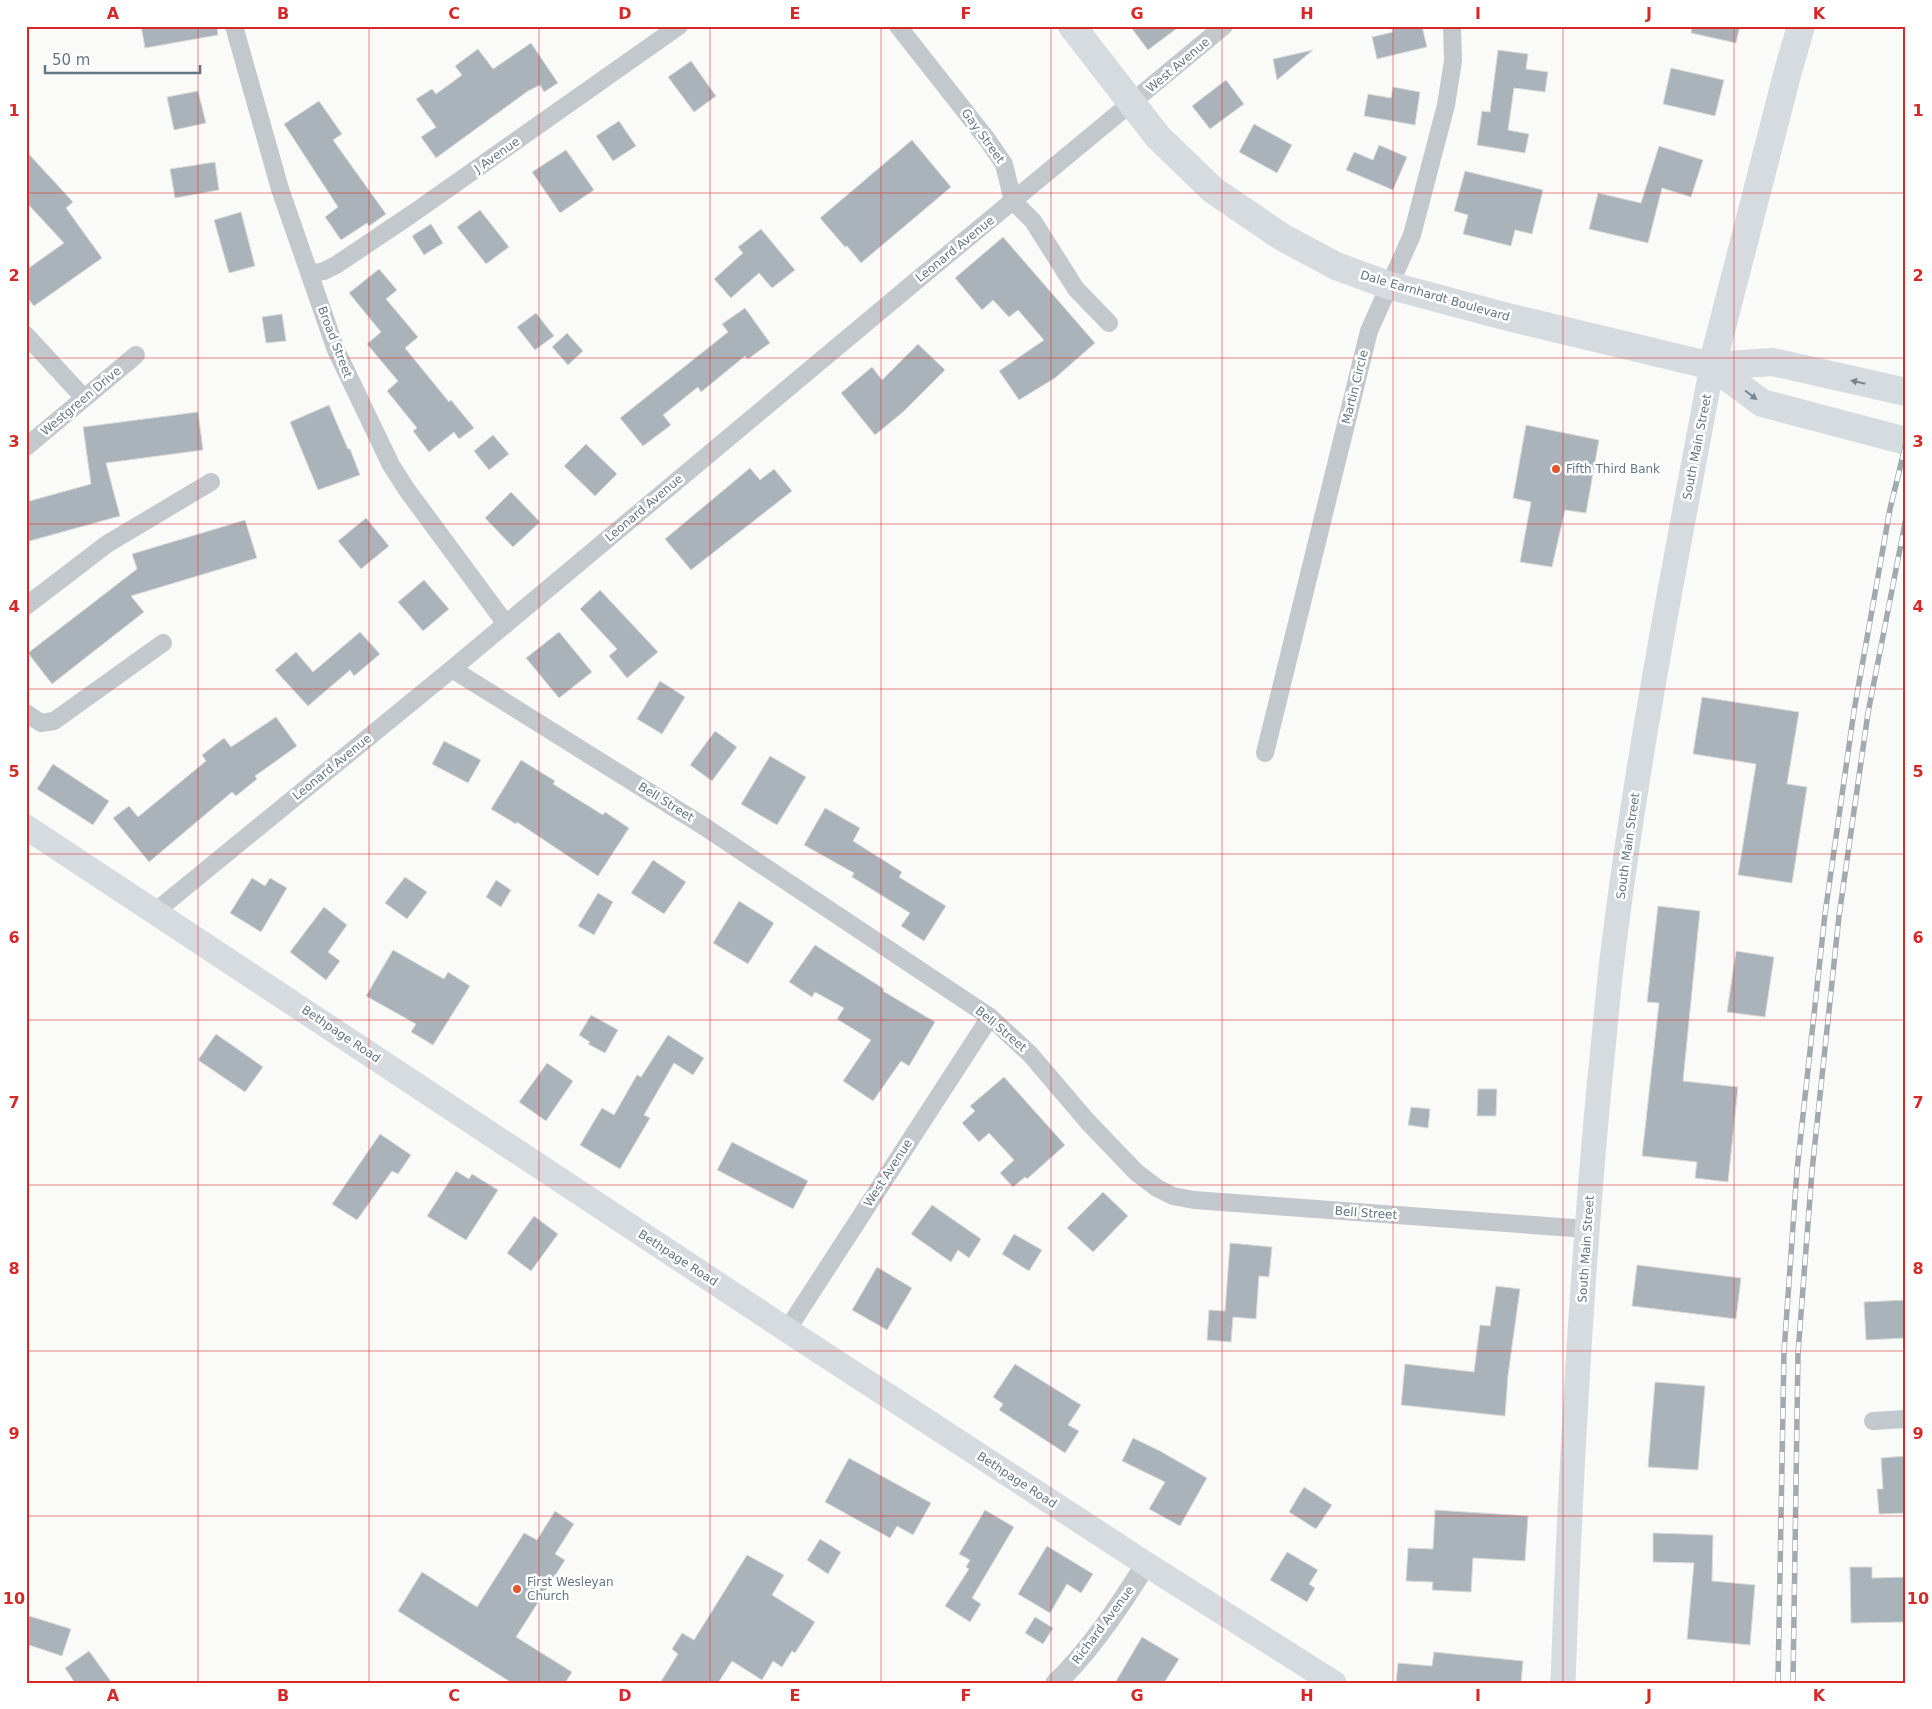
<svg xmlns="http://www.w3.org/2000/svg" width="1932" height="1709" viewBox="0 0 1932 1709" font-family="'DejaVu Sans',sans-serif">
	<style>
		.building { fill: #aab3b9; stroke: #dcdcda }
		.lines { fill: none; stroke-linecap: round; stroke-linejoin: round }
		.minor { stroke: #c3c8cc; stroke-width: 18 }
		.tertiary { stroke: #c3c8cc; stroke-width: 21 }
		.secondary { stroke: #d6dbdf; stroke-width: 25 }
		.primary { stroke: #d6dbdf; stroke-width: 28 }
		.rail-casing { stroke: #a2aab0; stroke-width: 5.5 }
		.rail { stroke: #fff; stroke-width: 4; stroke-dasharray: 11; stroke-linecap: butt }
		.oneway { fill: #768591 }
		.grid { fill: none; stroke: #d62828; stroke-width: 1; stroke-opacity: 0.55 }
		.poi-dot { fill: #e4572e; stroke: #fff; stroke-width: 2 }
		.labels { text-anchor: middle; stroke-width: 5; stroke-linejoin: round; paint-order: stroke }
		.street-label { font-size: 12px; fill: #657683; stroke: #fff }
		.poi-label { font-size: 12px; fill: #657683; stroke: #fff; text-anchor: start }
		.neatline { fill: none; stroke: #d62828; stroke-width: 2 }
		.grid-label { font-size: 16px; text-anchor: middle; font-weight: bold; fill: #d62828 }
	</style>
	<rect width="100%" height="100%" fill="#fafaf8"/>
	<g class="building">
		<path d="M 141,26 L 217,26 L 218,35 L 145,48 Z"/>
		<path d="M 1130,26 L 1180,26 L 1148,50 Z"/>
		<path d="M 1391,26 L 1422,26 L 1427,47 L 1377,59 L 1372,37 L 1393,32 Z"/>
		<path d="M 1692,26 L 1740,26 L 1736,43 L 1691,33 Z"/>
		<path d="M 531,43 L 558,83 L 544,92 L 540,85 L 528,91 L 436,158 L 421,137 L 436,127 L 416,99 L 432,89 L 436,94 L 462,75 L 455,66 L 478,49 L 493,69 Z"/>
		<path d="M 1313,50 L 1277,80 L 1273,59 Z"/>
		<path d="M 1498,50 L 1528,54 L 1526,69 L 1548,72 L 1545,92 L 1514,88 L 1508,130 L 1529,134 L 1525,153 L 1477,145 L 1482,111 L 1490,112 Z"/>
		<path d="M 691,61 L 716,96 L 694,112 L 668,77 Z"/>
		<path d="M 1671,68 L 1724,80 L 1715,116 L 1663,104 Z"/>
		<path d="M 1226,80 L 1244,104 L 1210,129 L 1192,106 Z"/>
		<path d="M 1393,87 L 1420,92 L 1415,125 L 1364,116 L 1368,94 L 1391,98 Z"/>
		<path d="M 198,91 L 206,123 L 174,130 L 167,97 Z"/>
		<path d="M 319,101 L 342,134 L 333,140 L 386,214 L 369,226 L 367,223 L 341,240 L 325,217 L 338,207 L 284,124 Z"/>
		<path d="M 619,121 L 636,146 L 613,161 L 596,136 Z"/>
		<path d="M 1254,124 L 1292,145 L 1277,173 L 1239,152 Z"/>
		<path d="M 912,140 L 951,187 L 861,263 L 847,246 L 845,247 L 820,218 Z"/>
		<path d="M 1379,145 L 1407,157 L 1393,190 L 1346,170 L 1354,152 L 1373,160 Z"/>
		<path d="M 1659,146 L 1703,160 L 1691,197 L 1662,188 L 1648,243 L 1589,229 L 1598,193 L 1641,203 Z"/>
		<path d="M 566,150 L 594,190 L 560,213 L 532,172 Z"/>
		<path d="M 26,151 L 73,202 L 66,208 L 102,258 L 34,306 L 26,296 L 26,270 L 64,243 L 26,202 Z"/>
		<path d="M 215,162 L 219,190 L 175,198 L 170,169 Z"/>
		<path d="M 1465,171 L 1543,190 L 1532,234 L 1515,230 L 1511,246 L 1463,234 L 1468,215 L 1454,211 Z"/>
		<path d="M 480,210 L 509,247 L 486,264 L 457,227 Z"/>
		<path d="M 241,212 L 255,266 L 229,273 L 214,220 Z"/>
		<path d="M 431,224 L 443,243 L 424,255 L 412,236 Z"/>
		<path d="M 761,229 L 795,270 L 772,288 L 759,273 L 731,298 L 714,279 L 743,253 L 738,247 Z"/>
		<path d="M 1003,237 L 1095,343 L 1055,378 L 1019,400 L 999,371 L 1044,340 L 1018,310 L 1009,317 L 993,300 L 982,310 L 955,278 Z"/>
		<path d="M 379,269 L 397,290 L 386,299 L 418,337 L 405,348 L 449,402 L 451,400 L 474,428 L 459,439 L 454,432 L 429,452 L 413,431 L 417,428 L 387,391 L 398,381 L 367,344 L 381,332 L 349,293 Z"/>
		<path d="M 745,308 L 770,343 L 748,359 L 745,356 L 701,392 L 698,387 L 663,415 L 671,425 L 643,446 L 620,418 L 728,332 L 722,324 Z"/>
		<path d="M 536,313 L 554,336 L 535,350 L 517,327 Z"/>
		<path d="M 282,314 L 286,341 L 266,343 L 262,317 Z"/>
		<path d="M 567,333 L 583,351 L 568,365 L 552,347 Z"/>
		<path d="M 918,344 L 945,370 L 903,412 L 875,435 L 841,393 L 872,367 L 882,380 Z"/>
		<path d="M 329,405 L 348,449 L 350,449 L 360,475 L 318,490 L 290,422 Z"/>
		<path d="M 198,412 L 203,450 L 106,463 L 120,516 L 26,542 L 26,502 L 91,484 L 83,427 Z"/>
		<path d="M 1526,425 L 1599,440 L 1586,513 L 1565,510 L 1552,567 L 1520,562 L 1531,502 L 1513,498 Z"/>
		<path d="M 493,435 L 509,454 L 489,470 L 474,451 Z"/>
		<path d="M 586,444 L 617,474 L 595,496 L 564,466 Z"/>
		<path d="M 750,468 L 760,480 L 774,469 L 792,491 L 691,570 L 665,539 Z"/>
		<path d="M 511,492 L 540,522 L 513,547 L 485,518 Z"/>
		<path d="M 366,518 L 389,546 L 361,569 L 338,541 Z"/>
		<path d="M 245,520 L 257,558 L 131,596 L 144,612 L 52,684 L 28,653 L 137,569 L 132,554 Z"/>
		<path d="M 424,580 L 449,609 L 423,631 L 398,602 Z"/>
		<path d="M 600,590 L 658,652 L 627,678 L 609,656 L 617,649 L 580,609 Z"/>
		<path d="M 360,632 L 380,654 L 354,676 L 350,670 L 308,706 L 275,670 L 296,652 L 313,672 Z"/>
		<path d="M 559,632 L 592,672 L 559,698 L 526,658 Z"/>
		<path d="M 660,681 L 685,697 L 662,734 L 637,719 Z"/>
		<path d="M 1702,697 L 1799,712 L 1787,784 L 1807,787 L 1792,883 L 1738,875 L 1756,764 L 1693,754 Z"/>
		<path d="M 276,717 L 297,746 L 255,776 L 257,779 L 236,796 L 232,792 L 149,862 L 113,818 L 129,806 L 138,817 L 206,761 L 202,755 L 224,738 L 231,747 Z"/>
		<path d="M 715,731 L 737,747 L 712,781 L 690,765 Z"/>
		<path d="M 444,741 L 481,760 L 468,783 L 432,764 Z"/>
		<path d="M 770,756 L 806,777 L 777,825 L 741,804 Z"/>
		<path d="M 521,760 L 555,781 L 553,784 L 603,815 L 605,812 L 629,828 L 598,876 L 517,822 L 516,824 L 491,809 Z"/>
		<path d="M 53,764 L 109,801 L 93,825 L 37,789 Z"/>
		<path d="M 825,808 L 860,828 L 853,841 L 902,872 L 899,877 L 946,906 L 924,941 L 901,926 L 910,913 L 852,877 L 854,873 L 804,845 Z"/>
		<path d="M 653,860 L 686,882 L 664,914 L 631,893 Z"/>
		<path d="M 405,877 L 427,892 L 407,919 L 385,903 Z"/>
		<path d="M 252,878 L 265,886 L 270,878 L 287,888 L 261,932 L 230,913 Z"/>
		<path d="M 496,880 L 511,890 L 501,907 L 486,897 Z"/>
		<path d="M 598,893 L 613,902 L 594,935 L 578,926 Z"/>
		<path d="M 739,901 L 774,923 L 748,964 L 713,943 Z"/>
		<path d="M 1658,906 L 1700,911 L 1683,1081 L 1738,1087 L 1728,1182 L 1695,1178 L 1697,1162 L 1642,1156 L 1659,1003 L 1647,1002 Z"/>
		<path d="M 324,907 L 347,925 L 328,952 L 340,961 L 326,980 L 290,952 Z"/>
		<path d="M 815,945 L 884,989 L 883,991 L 935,1022 L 909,1066 L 901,1061 L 873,1101 L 843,1081 L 871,1040 L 837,1019 L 844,1008 L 815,992 L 812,997 L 789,982 Z"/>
		<path d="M 393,950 L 444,979 L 448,972 L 470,986 L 433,1045 L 411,1032 L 416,1024 L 366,996 Z"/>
		<path d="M 1736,951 L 1774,957 L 1765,1017 L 1727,1012 Z"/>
		<path d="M 591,1015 L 618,1030 L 605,1053 L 588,1044 L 590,1042 L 579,1035 Z"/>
		<path d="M 216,1034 L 263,1067 L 245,1092 L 198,1060 Z"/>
		<path d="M 668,1035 L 704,1058 L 693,1075 L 674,1063 L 644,1115 L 650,1118 L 620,1169 L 580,1145 L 602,1108 L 614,1115 L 637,1075 L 641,1077 Z"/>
		<path d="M 547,1063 L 573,1081 L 546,1121 L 519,1102 Z"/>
		<path d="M 1004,1077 L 1065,1145 L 1027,1179 L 1025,1177 L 1013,1187 L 1000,1173 L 1014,1160 L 989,1133 L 979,1142 L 962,1123 L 975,1111 L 970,1106 Z"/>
		<path d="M 1478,1089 L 1497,1089 L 1496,1116 L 1477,1116 Z"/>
		<path d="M 1411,1107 L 1430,1109 L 1428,1128 L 1408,1125 Z"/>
		<path d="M 380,1134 L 411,1155 L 398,1174 L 392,1171 L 357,1220 L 332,1204 Z"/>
		<path d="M 732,1142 L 808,1181 L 793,1209 L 717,1170 Z"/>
		<path d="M 456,1171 L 469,1179 L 472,1174 L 498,1190 L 466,1240 L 427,1216 Z"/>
		<path d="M 1103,1192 L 1128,1216 L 1093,1252 L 1067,1228 Z"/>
		<path d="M 932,1205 L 981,1239 L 969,1258 L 958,1250 L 951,1262 L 911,1234 Z"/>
		<path d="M 534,1216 L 558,1234 L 531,1271 L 507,1253 Z"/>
		<path d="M 1014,1234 L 1042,1250 L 1029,1271 L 1002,1254 Z"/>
		<path d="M 1230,1243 L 1272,1247 L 1269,1277 L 1259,1276 L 1256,1319 L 1233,1317 L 1231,1342 L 1207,1340 L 1209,1310 L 1225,1311 Z"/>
		<path d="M 1637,1265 L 1741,1278 L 1736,1319 L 1632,1306 Z"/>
		<path d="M 877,1267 L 912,1288 L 887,1330 L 852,1310 Z"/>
		<path d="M 1496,1286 L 1520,1289 L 1508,1375 L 1505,1416 L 1401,1405 L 1405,1364 L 1474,1372 L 1480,1325 L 1490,1326 Z"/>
		<path d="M 1906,1300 L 1906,1338 L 1866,1340 L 1864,1302 Z"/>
		<path d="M 1015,1364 L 1081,1405 L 1068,1425 L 1079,1431 L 1065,1453 L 999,1410 L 1003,1404 L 993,1397 Z"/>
		<path d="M 1655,1382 L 1705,1386 L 1698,1470 L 1648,1467 Z"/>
		<path d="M 1133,1438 L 1160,1451 L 1207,1478 L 1180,1526 L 1149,1509 L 1165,1482 L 1122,1461 Z"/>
		<path d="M 1906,1456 L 1906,1513 L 1879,1514 L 1877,1489 L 1883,1489 L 1881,1458 Z"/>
		<path d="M 849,1458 L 931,1503 L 913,1535 L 897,1526 L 890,1538 L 825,1502 Z"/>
		<path d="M 1304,1487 L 1332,1505 L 1316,1529 L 1289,1512 Z"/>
		<path d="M 985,1510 L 1014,1527 L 972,1598 L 981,1604 L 970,1622 L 945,1606 L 969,1569 L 966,1567 L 970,1560 L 959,1554 Z"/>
		<path d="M 1435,1510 L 1528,1516 L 1525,1561 L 1473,1558 L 1471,1592 L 1432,1590 L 1433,1582 L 1406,1581 L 1408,1548 L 1433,1549 Z"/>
		<path d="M 555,1511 L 574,1524 L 555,1554 L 565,1560 L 516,1637 L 572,1672 L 565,1683 L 512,1683 L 398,1611 L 422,1572 L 477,1607 L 524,1533 L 537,1540 Z"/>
		<path d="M 1653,1533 L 1713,1535 L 1712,1581 L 1755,1585 L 1750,1645 L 1687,1639 L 1694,1563 L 1653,1562 Z"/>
		<path d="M 820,1539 L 841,1552 L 828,1574 L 807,1560 Z"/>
		<path d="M 1047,1546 L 1093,1574 L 1081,1593 L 1067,1584 L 1050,1613 L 1018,1594 Z"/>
		<path d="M 1287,1552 L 1318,1570 L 1309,1584 L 1315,1588 L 1307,1602 L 1270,1580 Z"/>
		<path d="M 747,1555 L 784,1575 L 772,1595 L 815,1622 L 795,1653 L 792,1651 L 782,1667 L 773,1661 L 762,1680 L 732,1661 L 718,1683 L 660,1683 L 678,1654 L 672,1649 L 682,1633 L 694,1640 Z"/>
		<path d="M 1850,1567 L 1872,1567 L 1872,1578 L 1906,1577 L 1906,1622 L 1851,1623 Z"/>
		<path d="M 26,1615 L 71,1629 L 62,1656 L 26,1644 Z"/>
		<path d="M 1035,1617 L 1053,1628 L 1043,1644 L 1025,1633 Z"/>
		<path d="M 1142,1637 L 1179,1659 L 1164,1683 L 1115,1683 Z"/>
		<path d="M 89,1651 L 112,1683 L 75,1683 L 65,1668 Z"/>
		<path d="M 1434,1652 L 1523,1661 L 1521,1683 L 1396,1683 L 1398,1663 L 1432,1666 Z"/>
	</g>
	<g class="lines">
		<g class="minor">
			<path d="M 234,26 L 280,189 L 336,350 L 391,465 L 407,490 L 506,624"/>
			<path d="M 898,26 L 986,138 L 1004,164 L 1013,201 L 1033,221 L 1076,289 L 1109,323"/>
			<path d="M 310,274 L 324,271 L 336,265 L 412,214 L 679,26"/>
			<path d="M 26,335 L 84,398"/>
			<path d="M 26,447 L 136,355"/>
			<path d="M 26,606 L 107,544 L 211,482"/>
			<path d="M 452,669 L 705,827 L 990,1017 L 1030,1054 L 1088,1122 L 1136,1172 L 1157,1188 L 1173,1196 L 1194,1200 L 1587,1229"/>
			<path d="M 26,713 L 41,723 L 54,721 L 163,643"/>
			<path d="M 1265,753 L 1369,331 L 1412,235 L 1446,105 L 1453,61 L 1452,26"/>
			<path d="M 156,911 L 452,669 L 922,276 L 1224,26"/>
			<path d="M 787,1330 L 990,1017"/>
			<path d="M 1873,1421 L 1906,1419"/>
		</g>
		<path class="tertiary" d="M 1056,1683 C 1090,1651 1122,1603 1146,1564"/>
		<g class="secondary">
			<path d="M 26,827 L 787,1330 L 1146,1564 L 1334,1683"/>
			<path d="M 1563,1683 C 1570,1481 1581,1278 1600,1077 C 1605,1033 1608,988 1614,944 C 1638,750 1676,558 1712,366"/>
		</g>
		<g class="primary">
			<path d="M 1072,26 L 1158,137 L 1213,190 L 1282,237 L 1336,266 L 1388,285 L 1504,316 L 1712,366 L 1773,362 L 1906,392"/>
			<path d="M 1712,366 L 1788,71 L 1801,26"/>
			<path d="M 1712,366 L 1762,403 L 1906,441"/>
		</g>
		<g class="rail-casing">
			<g id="rail">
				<path d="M 1778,1683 L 1784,1352 L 1797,1170 L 1825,914 L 1854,711 L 1890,509 L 1906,443"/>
				<path d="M 1793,1683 L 1798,1353 L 1812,1171 L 1839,916 L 1868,713 L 1906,518"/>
			</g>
		</g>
		<use href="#rail" class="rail"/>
	</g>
	<defs><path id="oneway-solid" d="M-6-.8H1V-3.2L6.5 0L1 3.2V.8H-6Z" transform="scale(1.25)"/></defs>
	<g class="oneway">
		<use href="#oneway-solid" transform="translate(1858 382) rotate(-167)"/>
		<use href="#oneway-solid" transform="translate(1751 395) rotate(37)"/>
	</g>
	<path class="grid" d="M 198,26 L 198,1683M 369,26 L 369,1683M 539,26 L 539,1683M 710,26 L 710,1683M 881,26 L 881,1683M 1051,26 L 1051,1683M 1222,26 L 1222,1683M 1393,26 L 1393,1683M 1563,26 L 1563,1683M 1734,26 L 1734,1683M 26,193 L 1906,193M 26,358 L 1906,358M 26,524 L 1906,524M 26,689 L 1906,689M 26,854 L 1906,854M 26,1020 L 1906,1020M 26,1185 L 1906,1185M 26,1351 L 1906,1351M 26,1516 L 1906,1516"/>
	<g class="poi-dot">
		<circle cx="1556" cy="469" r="5"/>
		<circle cx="517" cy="1589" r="5"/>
	</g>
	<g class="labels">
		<g class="street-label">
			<text transform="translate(1178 65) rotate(-40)" y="4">West Avenue</text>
			<text transform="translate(983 136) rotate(54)" y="4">Gay Street</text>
			<text transform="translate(497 155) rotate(-35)" y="4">J Avenue</text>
			<text transform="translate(955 249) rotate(-39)" y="4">Leonard Avenue</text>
			<text transform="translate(1435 296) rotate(16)" y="4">Dale Earnhardt Boulevard</text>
			<text transform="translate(335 342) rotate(69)" y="4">Broad Street</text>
			<text transform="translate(1355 387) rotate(-76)" y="4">Martin Circle</text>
			<text transform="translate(81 401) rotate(-40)" y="4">Westgreen Drive</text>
			<text transform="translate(1697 447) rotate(-79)" y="4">South Main Street</text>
			<text transform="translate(644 508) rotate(-40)" y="4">Leonard Avenue</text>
			<text transform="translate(332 767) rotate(-39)" y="4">Leonard Avenue</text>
			<text transform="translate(666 802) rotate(32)" y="4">Bell Street</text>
			<text transform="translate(1628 846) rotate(-82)" y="4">South Main Street</text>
			<text transform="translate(1001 1029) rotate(40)" y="4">Bell Street</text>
			<text transform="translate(341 1034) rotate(34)" y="4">Bethpage Road</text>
			<text transform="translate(888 1173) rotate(-57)" y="4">West Avenue</text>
			<text transform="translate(1366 1213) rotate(4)" y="4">Bell Street</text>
			<text transform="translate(1586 1249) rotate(-86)" y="4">South Main Street</text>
			<text transform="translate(678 1258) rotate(33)" y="4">Bethpage Road</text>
			<text transform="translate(1017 1480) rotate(33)" y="4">Bethpage Road</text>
			<text transform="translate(1103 1625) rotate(-53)" y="4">Richard Avenue</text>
		</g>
		<g class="poi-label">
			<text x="1566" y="473">Fifth Third Bank</text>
			<text x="527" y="1586">First Wesleyan<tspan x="527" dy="14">Church</tspan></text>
		</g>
	</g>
	<rect width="1932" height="1709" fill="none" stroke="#ffffff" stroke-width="55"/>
	<path d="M45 65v8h155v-8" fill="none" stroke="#657683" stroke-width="2.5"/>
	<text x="52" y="65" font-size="15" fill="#657683" stroke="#ffffff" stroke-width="4" paint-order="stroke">50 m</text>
	<rect x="28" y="28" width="1876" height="1654" class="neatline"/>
	<g class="grid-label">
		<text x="113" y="19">A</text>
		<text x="283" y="19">B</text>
		<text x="454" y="19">C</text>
		<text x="625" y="19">D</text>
		<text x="795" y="19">E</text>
		<text x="966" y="19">F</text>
		<text x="1137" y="19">G</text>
		<text x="1307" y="19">H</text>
		<text x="1478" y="19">I</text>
		<text x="1649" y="19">J</text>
		<text x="1819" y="19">K</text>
		<text x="14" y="116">1</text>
		<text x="1918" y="116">1</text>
		<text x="14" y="281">2</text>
		<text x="1918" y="281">2</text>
		<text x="14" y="447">3</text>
		<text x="1918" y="447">3</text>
		<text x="14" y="612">4</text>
		<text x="1918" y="612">4</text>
		<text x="14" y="777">5</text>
		<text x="1918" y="777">5</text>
		<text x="14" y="943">6</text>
		<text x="1918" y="943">6</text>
		<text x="14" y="1108">7</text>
		<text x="1918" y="1108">7</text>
		<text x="14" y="1274">8</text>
		<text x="1918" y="1274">8</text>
		<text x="14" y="1439">9</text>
		<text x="1918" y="1439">9</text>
		<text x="14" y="1604">10</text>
		<text x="1918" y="1604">10</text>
		<text x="113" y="1701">A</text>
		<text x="283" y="1701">B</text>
		<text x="454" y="1701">C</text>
		<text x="625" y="1701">D</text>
		<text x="795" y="1701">E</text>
		<text x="966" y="1701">F</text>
		<text x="1137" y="1701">G</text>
		<text x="1307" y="1701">H</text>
		<text x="1478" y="1701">I</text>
		<text x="1649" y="1701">J</text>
		<text x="1819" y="1701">K</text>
	</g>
</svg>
